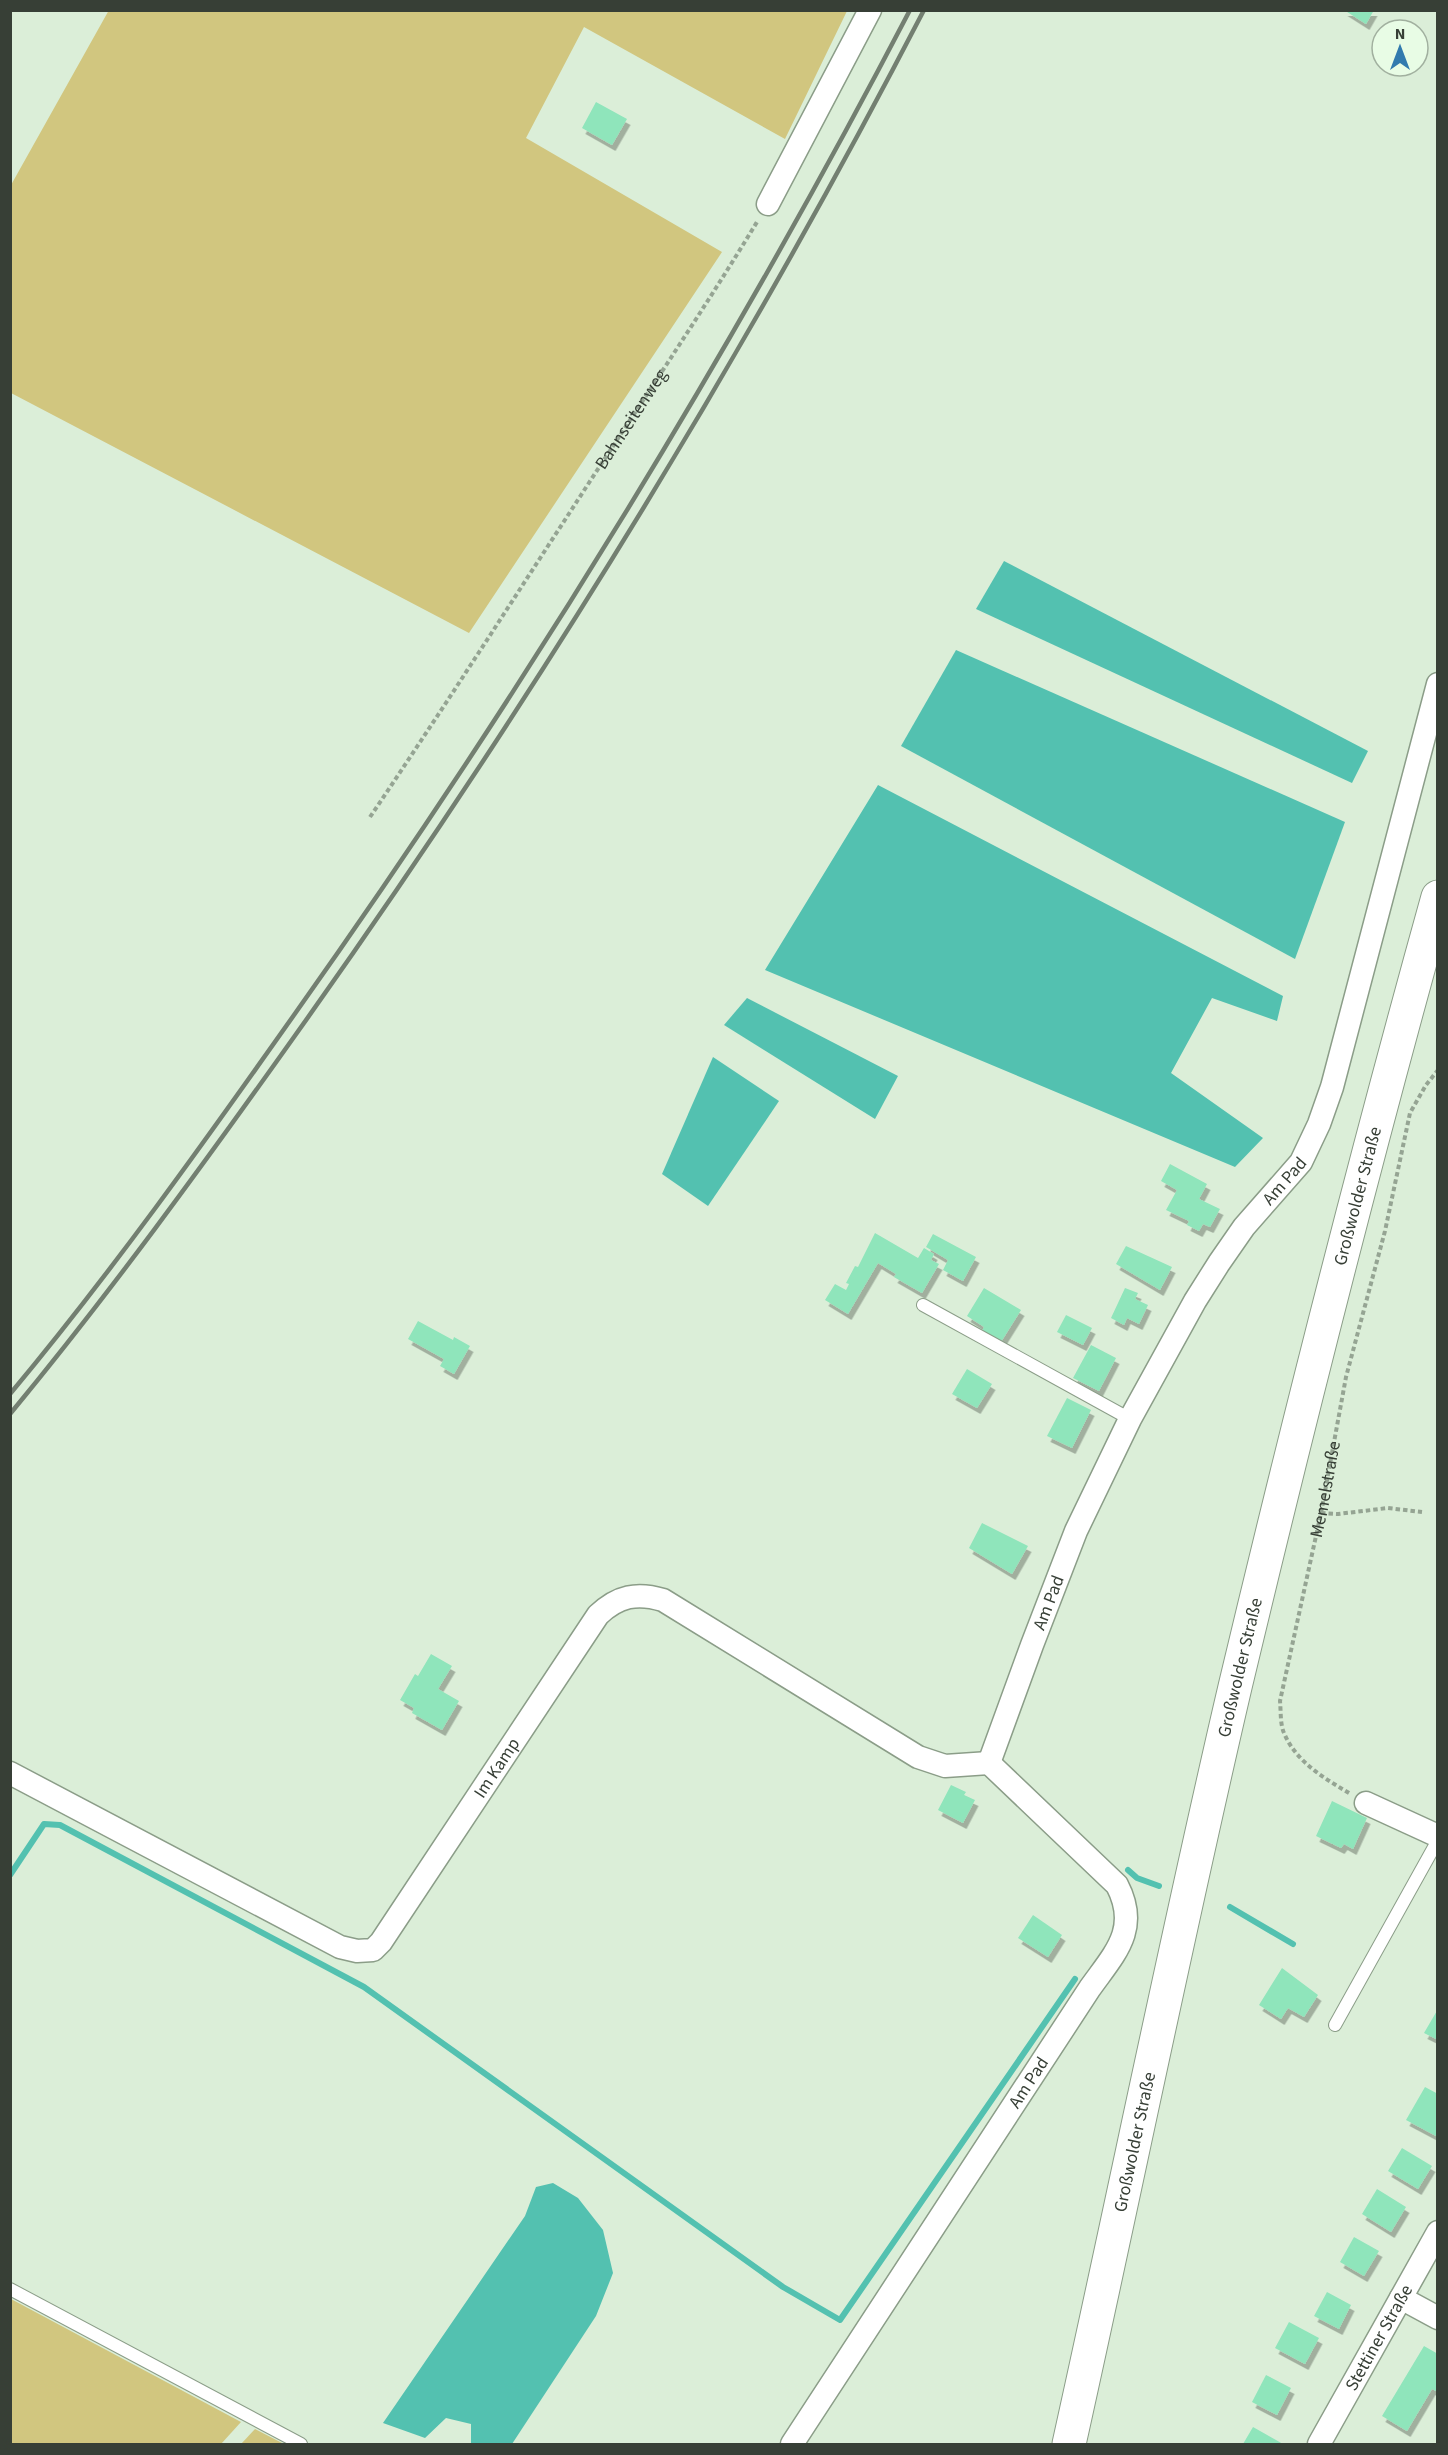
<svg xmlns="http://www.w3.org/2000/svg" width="1448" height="2455" viewBox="0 0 1448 2455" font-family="'Source Sans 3',sans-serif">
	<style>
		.green { fill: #d1c67f }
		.water { fill: #53c1b0 }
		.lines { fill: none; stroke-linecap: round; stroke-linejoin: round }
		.stream { stroke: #53c1b0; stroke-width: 6 }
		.building { fill: #8fe5bb; filter: url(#shadow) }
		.lane-casing { stroke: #8b9d88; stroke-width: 14 }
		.street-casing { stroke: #8b9d88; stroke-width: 25 }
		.primary-casing { stroke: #8b9d88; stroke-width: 35 }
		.path { stroke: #95a493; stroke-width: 4; stroke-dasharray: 4.5 3; stroke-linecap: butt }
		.lane { stroke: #fff; stroke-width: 12 }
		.street { stroke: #fff; stroke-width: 22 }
		.primary { stroke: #fff; stroke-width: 33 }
		.rail { stroke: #737f71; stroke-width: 4.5 }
		.labels { text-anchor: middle; stroke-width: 5; stroke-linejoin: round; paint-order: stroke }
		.street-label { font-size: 18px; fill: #373f36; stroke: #e8fce5 }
	</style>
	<defs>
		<filter id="shadow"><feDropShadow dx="3.5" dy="6" stdDeviation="0" flood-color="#0004"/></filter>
	</defs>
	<rect width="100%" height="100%" fill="#dbeed8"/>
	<g class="green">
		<path d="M 109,10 L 847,10 L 847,11 L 785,139 L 584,27 L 526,138 L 722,252 L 469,633 L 11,393 L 11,185 Z"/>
		<path d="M 10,2299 L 11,2299 L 241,2422 L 221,2444 L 11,2444 Z"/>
		<path d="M 255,2429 L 284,2444 L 241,2444 Z"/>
	</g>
	<g class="water">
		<path d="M 1004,561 L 1368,751 L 1352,783 L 976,609 Z"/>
		<path d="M 956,650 L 1345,822 L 1295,959 L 901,746 Z"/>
		<path d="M 878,785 L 1283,996 L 1277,1021 L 1212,998 L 1171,1073 L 1263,1138 L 1235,1167 L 765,970 Z"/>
		<path d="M 747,998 L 898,1076 L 875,1119 L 724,1025 Z"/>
		<path d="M 713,1057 L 779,1101 L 708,1206 L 662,1174 Z"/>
		<path d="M 553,2183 L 578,2198 L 603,2230 L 613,2273 L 596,2316 L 512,2444 L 471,2444 L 471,2424 L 446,2418 L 425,2438 L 383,2423 L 525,2216 L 536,2187 Z"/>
	</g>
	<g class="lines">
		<g class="stream">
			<path d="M 1128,1870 L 1137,1878 L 1159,1886"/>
			<path d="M 10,1875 L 44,1824 L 60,1825 L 364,1987 L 783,2287 L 840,2320 L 1075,1979"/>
			<path d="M 1230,1907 L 1293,1944"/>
		</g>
	</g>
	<g class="building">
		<path d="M 1344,10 L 1374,10 L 1366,24 Z"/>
		<path d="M 596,102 L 627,119 L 612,145 L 582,128 Z"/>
		<path d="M 1170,1164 L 1207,1184 L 1199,1199 L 1220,1209 L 1210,1227 L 1203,1224 L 1199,1231 L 1187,1225 L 1189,1221 L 1166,1210 L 1177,1190 L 1161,1181 Z"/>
		<path d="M 875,1233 L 918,1258 L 924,1248 L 934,1254 L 931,1260 L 939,1264 L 922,1293 L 894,1277 L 896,1274 L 878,1263 L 848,1314 L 825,1300 L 835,1284 L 846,1290 L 849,1284 L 846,1283 L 855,1266 L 858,1267 Z"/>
		<path d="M 933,1234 L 976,1257 L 963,1281 L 943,1270 L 948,1260 L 926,1247 Z"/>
		<path d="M 1126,1246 L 1172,1267 L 1160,1290 L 1116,1264 Z"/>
		<path d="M 984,1288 L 1021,1310 L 1001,1342 L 982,1331 L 984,1327 L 967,1316 Z"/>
		<path d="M 1125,1288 L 1138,1293 L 1135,1299 L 1148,1305 L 1139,1324 L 1127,1318 L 1124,1325 L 1111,1318 Z"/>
		<path d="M 1066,1315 L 1092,1328 L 1083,1345 L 1057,1332 Z"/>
		<path d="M 418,1321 L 453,1340 L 454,1337 L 470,1346 L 454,1374 L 440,1366 L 444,1359 L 408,1339 Z"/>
		<path d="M 1091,1345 L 1116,1358 L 1099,1391 L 1073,1378 Z"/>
		<path d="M 967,1369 L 992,1384 L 977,1408 L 952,1394 Z"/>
		<path d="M 1067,1398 L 1091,1410 L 1072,1448 L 1047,1436 Z"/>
		<path d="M 982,1523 L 1028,1546 L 1012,1574 L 969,1548 Z"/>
		<path d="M 431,1654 L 452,1666 L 438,1689 L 459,1701 L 442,1730 L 412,1713 L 414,1708 L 400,1700 L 415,1674 L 418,1676 Z"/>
		<path d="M 951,1785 L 966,1792 L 964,1795 L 975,1800 L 963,1823 L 938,1810 Z"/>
		<path d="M 1332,1801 L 1367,1818 L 1353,1849 L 1344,1844 L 1341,1848 L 1316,1836 Z"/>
		<path d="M 1033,1915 L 1062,1935 L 1048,1957 L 1018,1938 Z"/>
		<path d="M 1282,1968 L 1318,1995 L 1304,2017 L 1288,2008 L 1281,2019 L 1259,2005 Z"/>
		<path d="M 1438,2009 L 1438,2040 L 1424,2033 Z"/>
		<path d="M 1425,2087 L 1438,2094 L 1438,2137 L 1406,2120 Z"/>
		<path d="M 1402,2148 L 1432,2166 L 1418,2189 L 1388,2171 Z"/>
		<path d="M 1377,2189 L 1406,2207 L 1391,2232 L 1362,2214 Z"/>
		<path d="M 1354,2237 L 1379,2251 L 1364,2276 L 1340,2262 Z"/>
		<path d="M 1327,2292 L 1351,2305 L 1339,2329 L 1314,2316 Z"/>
		<path d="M 1289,2322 L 1319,2338 L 1305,2364 L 1275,2348 Z"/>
		<path d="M 1424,2346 L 1438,2354 L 1438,2392 L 1432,2389 L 1407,2431 L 1382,2416 Z"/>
		<path d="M 1266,2375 L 1291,2388 L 1277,2415 L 1252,2402 Z"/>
		<path d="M 1253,2427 L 1283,2444 L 1243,2444 Z"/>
	</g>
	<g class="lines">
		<g class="lane-casing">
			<g id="lane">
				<path d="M 923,1305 L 1130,1419"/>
				<path d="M 1335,2025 L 1438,1840"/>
				<path d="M 10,2289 L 301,2444"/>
			</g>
		</g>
		<g class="street-casing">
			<g id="street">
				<path d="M 768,204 L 870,10"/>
				<path id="s3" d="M 989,1763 L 1032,1645 L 1076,1531 L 1130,1419 L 1195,1301 L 1219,1263 L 1244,1227 L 1301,1162 L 1319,1124 L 1332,1087 L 1438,684"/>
				<path id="s4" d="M 10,1773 L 340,1947 L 357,1951 L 373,1950 L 381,1942 L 598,1615 C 618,1596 637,1592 663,1600 L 918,1757 L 945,1766 L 989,1763"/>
				<path d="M 1366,1803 L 1438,1836"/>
				<path d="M 1401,2298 L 1438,2318"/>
				<path id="s5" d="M 792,2444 L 1090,1988 C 1115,1953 1140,1929 1117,1885 L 989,1763"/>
				<path id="s6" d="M 1319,2444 L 1438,2232"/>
			</g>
		</g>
		<g class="primary-casing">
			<g id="primary">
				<path id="s7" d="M 1069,2444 C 1125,2192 1176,1939 1235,1687 C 1298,1423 1365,1159 1438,897"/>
			</g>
		</g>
		<g class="path">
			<path id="s1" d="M 370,817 C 439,715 505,612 572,509 C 634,413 698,319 757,222"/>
			<path d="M 1321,1513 L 1338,1514 L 1388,1508 L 1422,1512"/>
			<path id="s2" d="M 1349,1793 C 1324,1778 1296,1762 1284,1733 C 1280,1724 1281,1711 1280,1701 L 1321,1513 L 1346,1377 L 1385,1231 L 1410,1113 L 1426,1085 L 1438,1070"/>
		</g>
		<use href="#lane" class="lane"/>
		<use href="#street" class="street"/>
		<use href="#primary" class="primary"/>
		<g class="rail">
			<path d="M 10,1394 C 111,1273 203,1144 294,1015 C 521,695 728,359 910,10"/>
			<path d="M 10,1414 C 110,1293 203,1165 294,1037 C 527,710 739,367 924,10"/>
		</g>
	</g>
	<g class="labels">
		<g class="street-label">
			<text dy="6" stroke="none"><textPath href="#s1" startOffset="476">Bahnseitenweg</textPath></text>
			<text dy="6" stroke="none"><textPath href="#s3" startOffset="657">Am Pad</textPath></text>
			<text dy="6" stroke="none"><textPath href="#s7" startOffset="1281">Großwolder Straße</textPath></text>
			<text dy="6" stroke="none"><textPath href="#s2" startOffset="339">Memelstraße</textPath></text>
			<text dy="6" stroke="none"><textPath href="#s3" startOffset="171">Am Pad</textPath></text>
			<text dy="6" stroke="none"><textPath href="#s7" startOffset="795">Großwolder Straße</textPath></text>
			<text dy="6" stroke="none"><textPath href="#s4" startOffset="627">Im Kamp</textPath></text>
			<text dy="6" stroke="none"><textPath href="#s5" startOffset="432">Am Pad</textPath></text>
			<text dy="6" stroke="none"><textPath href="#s7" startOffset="309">Großwolder Straße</textPath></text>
			<text dy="6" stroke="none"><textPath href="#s6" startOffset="122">Stettiner Straße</textPath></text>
		</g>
	</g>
	<rect width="1448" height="2455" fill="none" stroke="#373f36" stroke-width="24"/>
	<g transform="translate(1400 48)"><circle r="28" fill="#e8fce5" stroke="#a1b09f" stroke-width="1.5"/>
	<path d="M0-4.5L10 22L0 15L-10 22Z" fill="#317aae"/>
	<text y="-9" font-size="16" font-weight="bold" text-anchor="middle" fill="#373f36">N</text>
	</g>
</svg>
